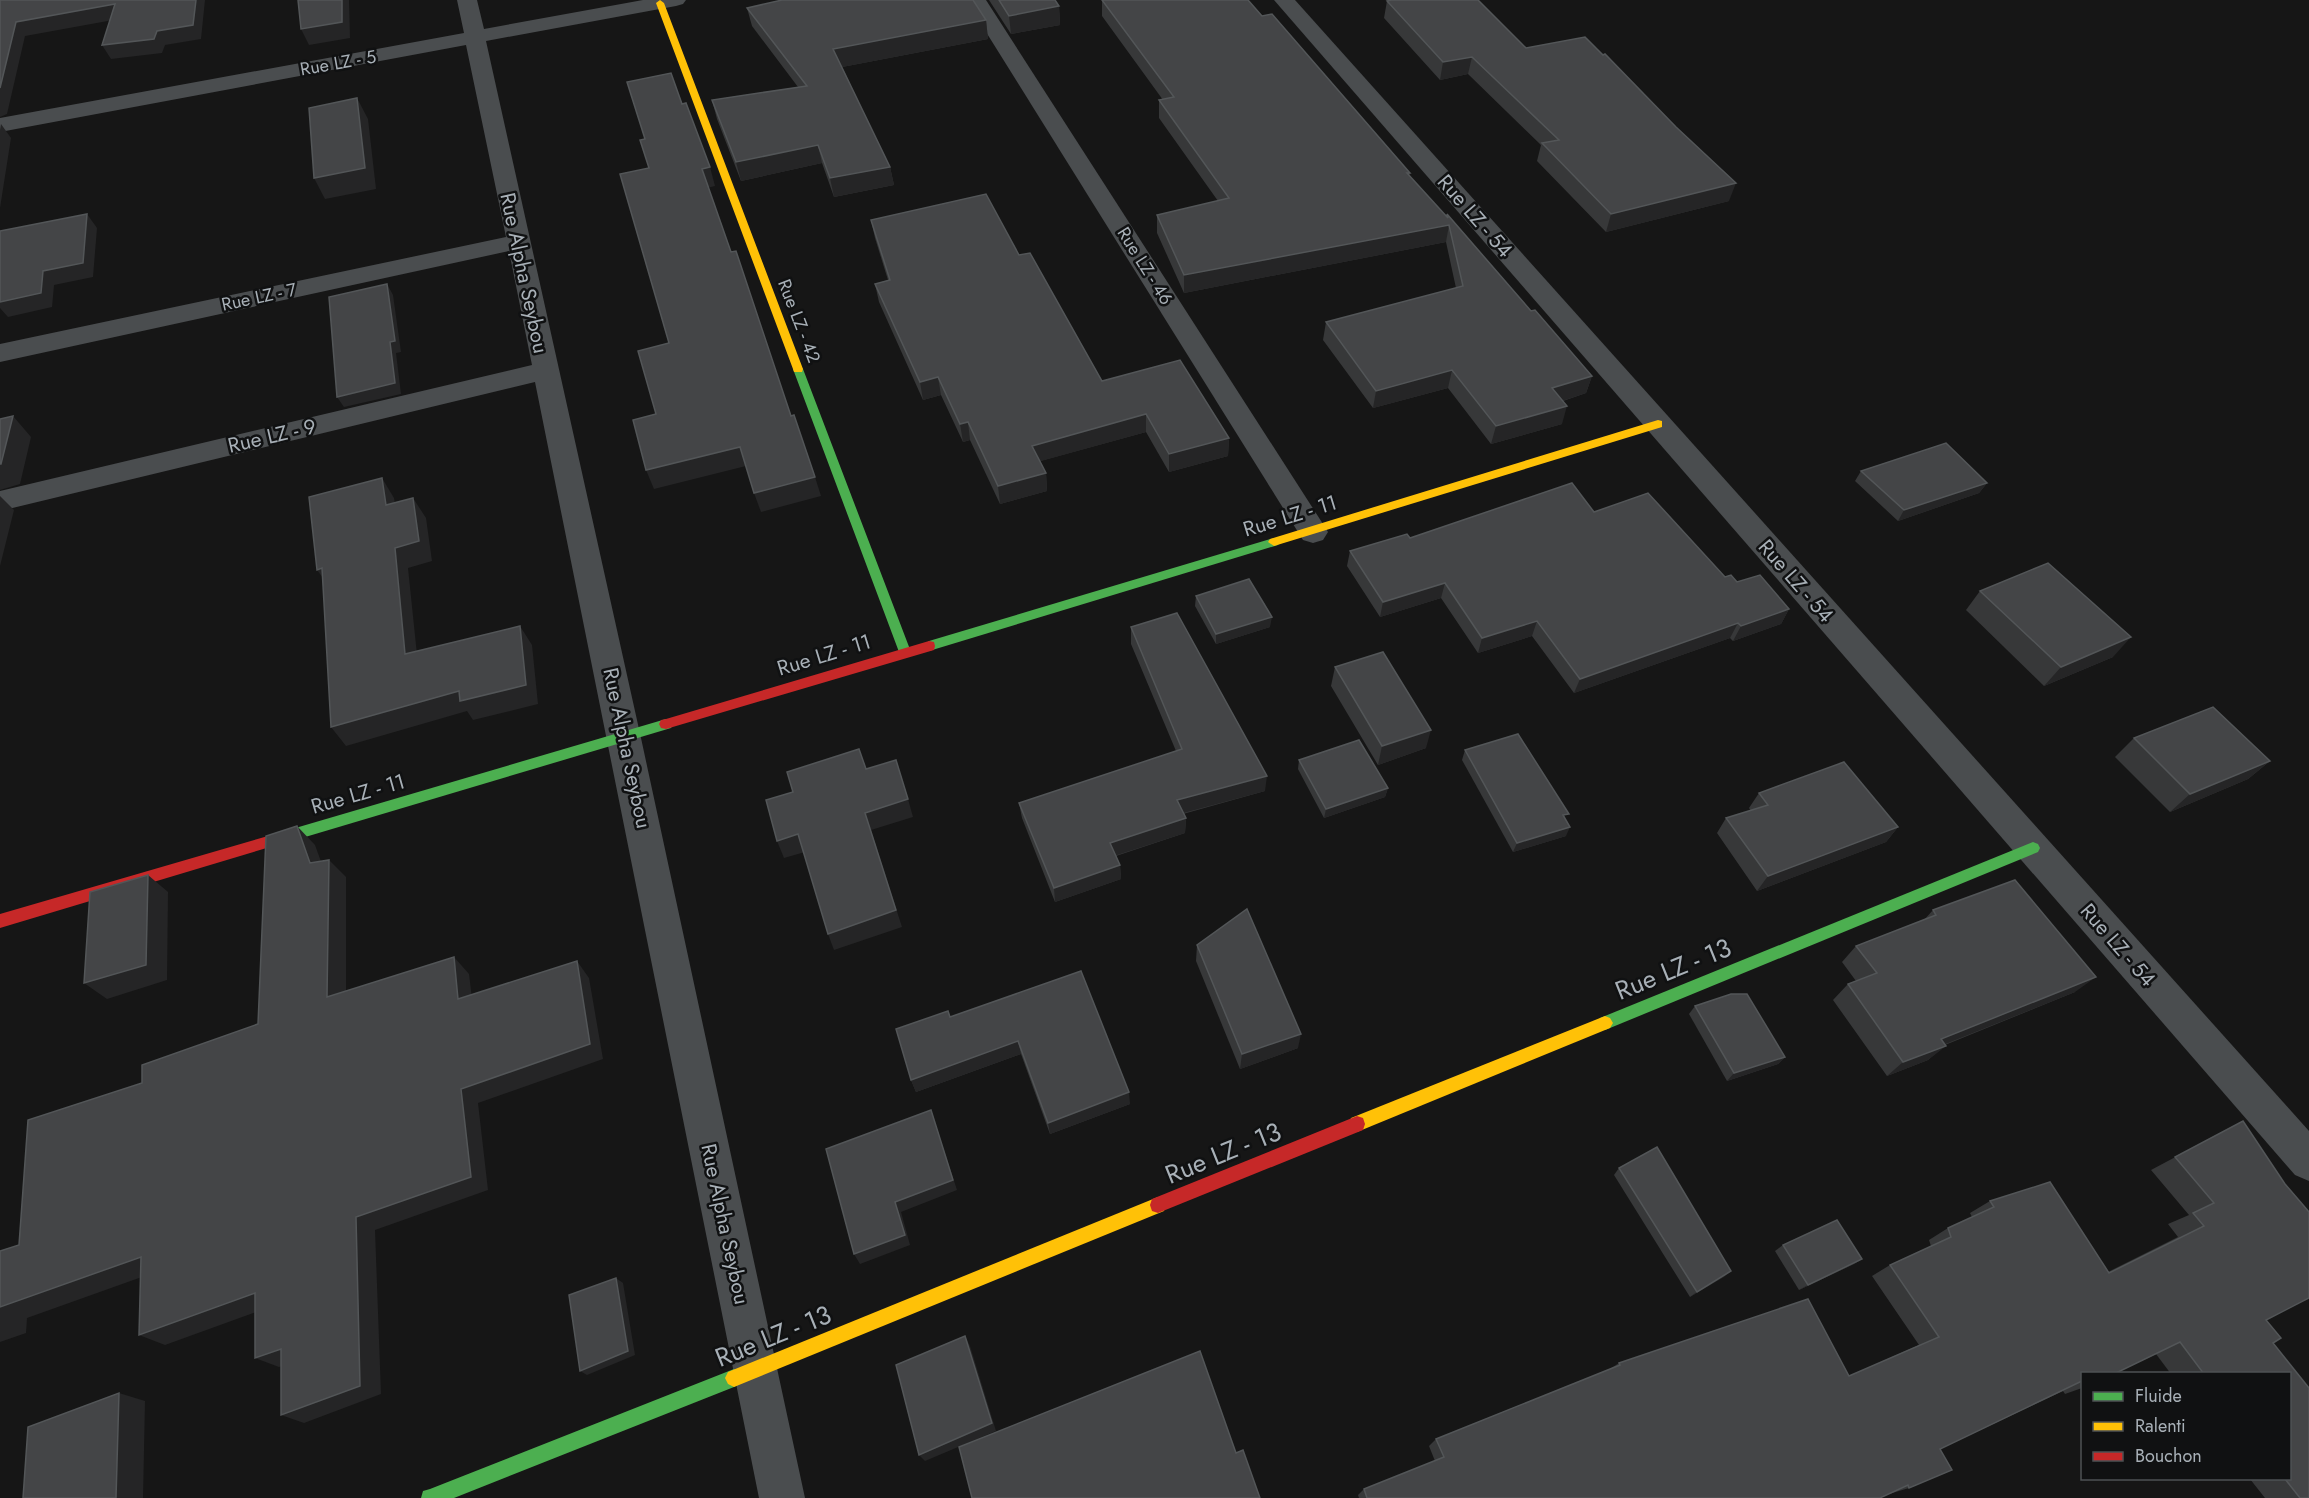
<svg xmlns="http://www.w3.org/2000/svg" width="2309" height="1498" viewBox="0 0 2309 1498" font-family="Jost,sans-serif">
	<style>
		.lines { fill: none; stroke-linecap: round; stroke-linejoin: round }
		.street { fill: #4a4d4f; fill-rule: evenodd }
		.fast { fill: #4caf50; fill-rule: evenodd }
		.slow { fill: #ffc107; fill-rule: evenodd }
		.jam { fill: #c62828; fill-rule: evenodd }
		.wall { fill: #373839 }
		.shaded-wall { fill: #252526 }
		.building { fill: #444547; stroke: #535658; stroke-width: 1.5 }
		.labels { text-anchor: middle; stroke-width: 5; stroke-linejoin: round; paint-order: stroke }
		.far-street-label { font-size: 18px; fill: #a8b0b7; stroke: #101112 }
		.street-label { font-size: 21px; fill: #a8b0b7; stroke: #101112 }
		.near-street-label { font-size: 26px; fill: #a8b0b7; stroke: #101112 }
	</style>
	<rect width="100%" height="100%" fill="#161616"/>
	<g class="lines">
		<g class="street">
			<path d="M 457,0 L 477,0 L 484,29 L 643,0 L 686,0 L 683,4 L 676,6 L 486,41 L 641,738 L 805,1498 L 759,1498 L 535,382 L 0,511 L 0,491 L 532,365 L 509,251 L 0,362 L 0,344 L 506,237 L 466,45 L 0,132 L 0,118 L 464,33 Z"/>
			<path d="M 966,0 L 986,0 L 1323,524 L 1328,532 L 1323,540 L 1313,543 L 1303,540 Z"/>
			<path d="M 1274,0 L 1295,0 L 2309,1131 L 2309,1181 L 2295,1175 Z"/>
		</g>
		<g class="fast">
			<path d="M 798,365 L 803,369 L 911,652 L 910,656 L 900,656 L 899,652 L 793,369 Z"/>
			<path d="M 1274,538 L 1278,539 L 1280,542 L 1278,545 L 929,651 L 923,646 L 929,641 Z"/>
			<path d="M 666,719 L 671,720 L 673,724 L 671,728 L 275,846 L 270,844 L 268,840 L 270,836 L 275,834 Z"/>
			<path d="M 2033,842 L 2038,844 L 2040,848 L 2038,852 L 1610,1028 L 1605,1030 L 1600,1028 L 1597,1023 L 1600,1018 Z"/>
			<path d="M 734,1369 L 740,1372 L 743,1378 L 740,1384 L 734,1387 L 454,1498 L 421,1498 L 423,1491 L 430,1489 Z"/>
		</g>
		<g class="slow">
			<path d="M 660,0 L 664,3 L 803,369 L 802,372 L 794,372 L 793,369 L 656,3 Z"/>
			<path d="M 1658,420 L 1662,421 L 1662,427 L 1274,546 L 1268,542 L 1270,539 Z"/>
			<path d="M 1605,1016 L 1610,1018 L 1613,1023 L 1610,1028 L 1357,1132 L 1351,1130 L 1349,1124 L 1351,1118 Z"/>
			<path d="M 1158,1197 L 1164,1199 L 1166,1205 L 1164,1211 L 734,1387 L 728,1384 L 725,1378 L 728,1372 Z"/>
		</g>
		<g class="jam">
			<path d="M 929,641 L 934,642 L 935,646 L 934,650 L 666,729 L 661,728 L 659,724 L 661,720 L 666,719 Z"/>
			<path d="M 275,834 L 280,836 L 282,840 L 280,844 L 0,928 L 0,914 Z"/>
			<path d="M 1357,1116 L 1363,1118 L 1365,1124 L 1363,1130 L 1158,1213 L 1152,1211 L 1150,1205 L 1152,1199 Z"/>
		</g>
	</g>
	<g class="wall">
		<path d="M 989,0 L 1055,0 L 1059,6 L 1060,25 L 1011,34 Z"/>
		<path d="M 1102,0 L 1248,0 L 1262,16 L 1410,173 L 1409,176 L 1446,217 L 1447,214 L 1531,311 L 1592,376 L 1586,393 L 1563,401 L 1562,424 L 1491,444 L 1448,388 L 1373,408 L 1323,340 L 1326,322 L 1456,288 L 1446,242 L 1184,293 L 1157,233 L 1157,215 L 1218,201 L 1159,118 L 1159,100 L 1163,100 L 1102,16 Z"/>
		<path d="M 1387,1 L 1526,48 L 1729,201 L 1606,232 L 1537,161 L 1541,145 L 1468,74 L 1440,80 L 1384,18 Z"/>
		<path d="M 747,8 L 986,20 L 988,39 L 842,67 L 890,167 L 894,185 L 834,197 L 822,163 L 741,181 L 717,119 L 712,100 L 798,87 L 752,26 Z"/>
		<path d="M 871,220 L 1019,255 L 1102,381 L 1229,438 L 1228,456 L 1169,472 L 1146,432 L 1040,461 L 1046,473 L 1047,491 L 1000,504 L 970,440 L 963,442 L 941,395 L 923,400 L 879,302 L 875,284 L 888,280 L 875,238 Z"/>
		<path d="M 1861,471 L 1987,483 L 1979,493 L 1898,521 L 1855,481 Z"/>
		<path d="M 1594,512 L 1737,582 L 1789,609 L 1781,624 L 1733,641 L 1730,638 L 1574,693 L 1532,636 L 1478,653 L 1441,598 L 1380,617 L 1347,566 L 1350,551 L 1410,538 Z"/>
		<path d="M 1980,591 L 2113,657 L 2044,686 L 1966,610 Z"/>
		<path d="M 1196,596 L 1270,627 L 1216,644 L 1195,606 Z"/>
		<path d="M 1131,627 L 1265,791 L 1183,814 L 1186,818 L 1185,833 L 1116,856 L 1120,865 L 1121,879 L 1055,902 L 1022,818 L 1019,803 L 1176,751 L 1131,644 Z"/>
		<path d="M 1335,667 L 1426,748 L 1378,765 L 1331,686 Z"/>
		<path d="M 2134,738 L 2270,761 L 2248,779 L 2170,812 L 2115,757 Z"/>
		<path d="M 1465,750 L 1566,820 L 1566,836 L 1513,852 L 1462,760 Z"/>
		<path d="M 1299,760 L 1388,788 L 1385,797 L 1324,818 L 1298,769 Z"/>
		<path d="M 1759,793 L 1898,827 L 1886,842 L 1757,891 L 1717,833 L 1726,818 L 1751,811 L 1749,808 Z"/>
		<path d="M 1933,910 L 2075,992 L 1945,1045 L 1928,1060 L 1887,1076 L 1833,1000 L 1848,984 L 1856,981 L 1842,962 L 1856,946 L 1924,920 Z"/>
		<path d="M 1197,945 L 1298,1048 L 1240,1069 L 1196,961 Z"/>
		<path d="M 1081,971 L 1130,1104 L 1050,1134 L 1021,1054 L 916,1092 L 911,1080 L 950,1017 Z"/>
		<path d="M 1695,1006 L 1785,1057 L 1778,1064 L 1727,1081 L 1689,1014 Z"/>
		<path d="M 2243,1121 L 2285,1184 L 2309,1212 L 2309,1298 L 2266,1320 L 2281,1338 L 2273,1343 L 2309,1388 L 2309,1498 L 2265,1498 L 2250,1479 L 2289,1479 L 2289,1374 L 2171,1374 L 2156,1354 L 2114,1374 L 2082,1374 L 2082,1388 L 2065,1394 L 2063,1391 L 1940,1449 L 1952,1470 L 1909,1488 L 1889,1494 L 1880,1498 L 1359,1498 L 1358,1495 L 1364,1489 L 1435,1461 L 1429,1446 L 1436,1439 L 1610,1369 L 1619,1363 L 1808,1299 L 1849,1376 L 1919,1345 L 1872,1276 L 1890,1265 L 1931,1246 L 1929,1240 L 1948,1228 L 1972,1217 L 1970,1213 L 1990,1201 L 2050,1182 L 2108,1272 L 2178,1237 L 2168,1224 L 2189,1215 L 2151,1170 Z"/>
		<path d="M 1619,1168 L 1731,1271 L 1690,1297 L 1614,1175 Z"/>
		<path d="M 1783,1245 L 1862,1259 L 1854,1264 L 1799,1290 L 1775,1251 Z"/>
	</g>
	<g class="shaded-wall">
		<path d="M 196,0 L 205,0 L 201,39 L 165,45 L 162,53 L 111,59 L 102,45 L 157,31 Z"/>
		<path d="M 342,0 L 349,0 L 350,38 L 309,45 L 301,29 Z"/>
		<path d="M 115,4 L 124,18 L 25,36 L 7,114 L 0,117 L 0,88 L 16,22 Z"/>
		<path d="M 1059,6 L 1060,25 L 1011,34 L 1009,16 Z"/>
		<path d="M 986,20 L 988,39 L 837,68 L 833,49 Z"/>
		<path d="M 1472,57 L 1468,74 L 1440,80 L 1443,62 Z"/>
		<path d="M 357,98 L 368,119 L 376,189 L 325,199 L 314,178 Z"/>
		<path d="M 1,124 L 11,138 L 0,208 L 0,130 Z"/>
		<path d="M 818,145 L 822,163 L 741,181 L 736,162 Z"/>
		<path d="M 710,167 L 715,186 L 707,188 L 702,169 Z"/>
		<path d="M 890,167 L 894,185 L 834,197 L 830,178 Z"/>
		<path d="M 1736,183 L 1729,201 L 1606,232 L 1611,214 Z"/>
		<path d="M 87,214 L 97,228 L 93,277 L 54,285 L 52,307 L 8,317 L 0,308 L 0,302 L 43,271 Z"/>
		<path d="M 1449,225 L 1446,242 L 1184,293 L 1184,275 Z"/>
		<path d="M 387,284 L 393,295 L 401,352 L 396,353 L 401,394 L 344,407 L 337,397 Z"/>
		<path d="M 1452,370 L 1448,388 L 1373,408 L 1376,391 Z"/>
		<path d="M 1592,376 L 1586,393 L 1547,406 L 1552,388 Z"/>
		<path d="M 938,377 L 941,395 L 923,400 L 920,382 Z"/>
		<path d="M 1567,406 L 1562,424 L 1491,444 L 1496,426 Z"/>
		<path d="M 1146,414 L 1146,432 L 1034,463 L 1032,446 Z"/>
		<path d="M 13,416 L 31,437 L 20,484 L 0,490 L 0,464 Z"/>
		<path d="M 968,422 L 970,440 L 963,442 L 960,424 Z"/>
		<path d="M 1229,438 L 1228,456 L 1169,472 L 1169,454 Z"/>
		<path d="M 740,447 L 746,466 L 654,489 L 646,470 Z"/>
		<path d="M 1046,473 L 1047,491 L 1000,504 L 998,486 Z"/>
		<path d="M 815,477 L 821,496 L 761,512 L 754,493 Z"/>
		<path d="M 382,478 L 394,498 L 399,525 L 386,505 Z"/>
		<path d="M 1987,483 L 1979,493 L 1898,521 L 1904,510 Z"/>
		<path d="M 0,496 L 14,510 L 0,566 Z"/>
		<path d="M 413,498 L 426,518 L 432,561 L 408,568 L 419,674 L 405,654 L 395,548 Z"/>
		<path d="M 322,568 L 332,590 L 317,570 Z"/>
		<path d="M 1445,583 L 1441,598 L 1380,617 L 1383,602 Z"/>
		<path d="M 1789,609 L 1781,624 L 1733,641 L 1741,626 Z"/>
		<path d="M 1272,617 L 1270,627 L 1216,644 L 1216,634 Z"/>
		<path d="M 1537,621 L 1532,636 L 1478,653 L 1482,638 Z"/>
		<path d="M 1738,623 L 1730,638 L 1574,693 L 1580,679 Z"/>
		<path d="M 520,626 L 532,645 L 538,704 L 473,720 L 467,711 L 346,746 L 331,727 Z"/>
		<path d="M 2131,637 L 2113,657 L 2044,686 L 2061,667 Z"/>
		<path d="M 1431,730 L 1426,748 L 1378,765 L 1382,746 Z"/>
		<path d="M 2270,761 L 2248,779 L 2170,812 L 2190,794 Z"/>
		<path d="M 1267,776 L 1265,791 L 1176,815 L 1177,800 Z"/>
		<path d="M 1388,788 L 1385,797 L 1324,818 L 1326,809 Z"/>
		<path d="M 908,799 L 913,817 L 871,830 L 902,927 L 834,950 L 828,934 L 865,813 Z"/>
		<path d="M 1186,818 L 1185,833 L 1111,857 L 1110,843 Z"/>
		<path d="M 297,826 L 315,845 L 328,881 L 310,863 Z"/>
		<path d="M 1570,827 L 1566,836 L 1513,852 L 1517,843 Z"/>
		<path d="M 1898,827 L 1886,842 L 1757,891 L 1768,876 Z"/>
		<path d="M 798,834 L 805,852 L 784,858 L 777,841 Z"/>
		<path d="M 329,860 L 346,877 L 346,1013 L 327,997 Z"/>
		<path d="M 1120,865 L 1121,879 L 1055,902 L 1054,888 Z"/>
		<path d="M 148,875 L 168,892 L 167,980 L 107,999 L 84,983 Z"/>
		<path d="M 454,957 L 469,974 L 474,1015 L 458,999 Z"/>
		<path d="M 577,961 L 589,978 L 603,1059 L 478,1103 L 488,1190 L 375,1230 L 381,1394 L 304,1423 L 281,1415 L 356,1217 L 461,1089 Z"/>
		<path d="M 2096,977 L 2075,992 L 1923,1053 L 1941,1039 Z"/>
		<path d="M 1301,1034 L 1298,1048 L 1240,1069 L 1242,1054 Z"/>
		<path d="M 1018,1041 L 1021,1054 L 916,1092 L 911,1080 Z"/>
		<path d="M 1946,1046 L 1928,1060 L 1887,1076 L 1903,1062 Z"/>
		<path d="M 1785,1057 L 1778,1064 L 1727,1081 L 1734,1073 Z"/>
		<path d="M 1129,1092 L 1130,1104 L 1050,1134 L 1048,1123 Z"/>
		<path d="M 931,1110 L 957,1190 L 901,1212 L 910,1245 L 860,1264 L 854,1254 Z"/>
		<path d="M 141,1257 L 167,1268 L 27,1318 L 26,1333 L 0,1342 L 0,1307 Z"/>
		<path d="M 1862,1259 L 1854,1264 L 1799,1290 L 1808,1285 Z"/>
		<path d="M 1731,1271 L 1724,1277 L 1690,1297 L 1697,1292 Z"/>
		<path d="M 616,1278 L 623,1283 L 635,1355 L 587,1375 L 580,1371 Z"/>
		<path d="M 255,1293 L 278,1304 L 165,1345 L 139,1335 Z"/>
		<path d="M 965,1336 L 970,1346 L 996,1431 L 925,1461 L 919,1455 Z"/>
		<path d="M 281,1349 L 303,1358 L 279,1367 L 255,1358 Z"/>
		<path d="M 119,1393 L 145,1401 L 143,1498 L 116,1498 Z"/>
	</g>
	<g class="building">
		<path d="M 0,0 L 196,0 L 193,25 L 157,31 L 154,39 L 102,45 L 115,4 L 16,22 L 0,88 Z"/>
		<path d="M 298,0 L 342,0 L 342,22 L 301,29 Z"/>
		<path d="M 782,0 L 973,0 L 986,20 L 833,49 L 890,167 L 830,178 L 818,145 L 736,162 L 712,100 L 807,86 L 747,8 Z"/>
		<path d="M 999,0 L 1055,0 L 1059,6 L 1009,16 Z"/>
		<path d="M 1102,0 L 1248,0 L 1262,16 L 1272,14 L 1410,173 L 1407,173 L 1448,218 L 1447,214 L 1531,311 L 1535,310 L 1592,376 L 1552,388 L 1567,406 L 1496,426 L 1452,370 L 1376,391 L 1326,322 L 1463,286 L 1449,225 L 1184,275 L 1157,215 L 1229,198 L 1159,100 L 1174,97 Z"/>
		<path d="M 1391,0 L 1478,0 L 1526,48 L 1585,37 L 1603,55 L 1605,54 L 1676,127 L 1736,183 L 1611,214 L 1542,143 L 1559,140 L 1472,57 L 1443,62 L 1387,1 Z"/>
		<path d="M 671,73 L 682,104 L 686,103 L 710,167 L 702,169 L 731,252 L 736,251 L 791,416 L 794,415 L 815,477 L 754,493 L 740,447 L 646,470 L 633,420 L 656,414 L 638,351 L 669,343 L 620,174 L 649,168 L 640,140 L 645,139 L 627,82 Z"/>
		<path d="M 357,98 L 365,168 L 314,178 L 309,108 Z"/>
		<path d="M 986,194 L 1019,255 L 1030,253 L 1102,381 L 1180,360 L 1229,438 L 1169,454 L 1146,414 L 1032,446 L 1046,473 L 998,486 L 968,422 L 960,424 L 938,377 L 920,382 L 875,284 L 890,280 L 871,220 Z"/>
		<path d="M 87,214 L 83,263 L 43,271 L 41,293 L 0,302 L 0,231 Z"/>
		<path d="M 387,284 L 395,341 L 390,342 L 395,383 L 337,397 L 329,297 Z"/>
		<path d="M 13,416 L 1,464 L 0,464 L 0,419 Z"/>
		<path d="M 1946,443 L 1987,483 L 1904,510 L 1861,471 Z"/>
		<path d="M 382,478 L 386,505 L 413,498 L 419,541 L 395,548 L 405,654 L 520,626 L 526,685 L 460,701 L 459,691 L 331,727 L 322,568 L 317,570 L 309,497 Z"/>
		<path d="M 1572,483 L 1594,512 L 1648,493 L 1725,577 L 1731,575 L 1737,582 L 1760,575 L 1789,609 L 1741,626 L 1738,623 L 1580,679 L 1537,621 L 1482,638 L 1445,583 L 1383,602 L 1350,551 L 1407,534 L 1410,538 Z"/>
		<path d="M 2048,563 L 2131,637 L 2061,667 L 1980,591 Z"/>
		<path d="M 1249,579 L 1272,617 L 1216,634 L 1196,596 Z"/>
		<path d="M 1177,613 L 1267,776 L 1177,800 L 1186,818 L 1110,843 L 1120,865 L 1054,888 L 1019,803 L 1182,749 L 1131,627 Z"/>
		<path d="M 1383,652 L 1431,730 L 1382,746 L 1335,667 Z"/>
		<path d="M 2213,707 L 2270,761 L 2190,794 L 2134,738 Z"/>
		<path d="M 1518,734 L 1569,814 L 1563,815 L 1570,827 L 1517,843 L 1465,750 Z"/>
		<path d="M 1359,740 L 1388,788 L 1326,809 L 1299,760 Z"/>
		<path d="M 859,749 L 866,769 L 896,760 L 908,799 L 865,813 L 896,910 L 828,934 L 798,834 L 777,841 L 766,800 L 793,792 L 787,772 Z"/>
		<path d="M 1844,762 L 1898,827 L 1768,876 L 1726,818 L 1768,805 L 1759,793 Z"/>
		<path d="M 297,826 L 310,863 L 329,860 L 327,997 L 454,957 L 458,999 L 577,961 L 590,1044 L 461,1089 L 471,1177 L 356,1217 L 360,1386 L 281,1415 L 281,1349 L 255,1358 L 255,1293 L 139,1335 L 141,1257 L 0,1307 L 0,1251 L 19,1245 L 28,1120 L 142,1083 L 142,1065 L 258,1024 L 266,836 Z"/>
		<path d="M 148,875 L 146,965 L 84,983 L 90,892 Z"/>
		<path d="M 2015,880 L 2096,977 L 1941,1039 L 1946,1046 L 1903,1062 L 1848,984 L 1877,973 L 1856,946 L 1936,915 L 1933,910 Z"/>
		<path d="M 1247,909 L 1301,1034 L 1242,1054 L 1197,945 Z"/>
		<path d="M 1081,971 L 1129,1092 L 1048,1123 L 1018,1041 L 911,1080 L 896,1029 L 948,1011 L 950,1017 Z"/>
		<path d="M 1731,994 L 1747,994 L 1785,1057 L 1734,1073 L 1695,1006 Z"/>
		<path d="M 931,1110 L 953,1180 L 895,1202 L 905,1235 L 854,1254 L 826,1149 Z"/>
		<path d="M 2243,1121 L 2285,1184 L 2309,1212 L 2309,1298 L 2266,1320 L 2281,1338 L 2273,1343 L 2309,1388 L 2309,1498 L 2300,1498 L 2285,1479 L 2289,1479 L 2289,1374 L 2204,1374 L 2180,1342 L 2114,1374 L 2082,1374 L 2082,1381 L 1940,1449 L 1952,1470 L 1909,1488 L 1908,1485 L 1880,1498 L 1367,1498 L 1364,1489 L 1444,1457 L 1436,1439 L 1620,1365 L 1619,1363 L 1808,1299 L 1849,1376 L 1939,1337 L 1890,1265 L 1951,1237 L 1948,1228 L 1994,1207 L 1990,1201 L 2050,1182 L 2109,1273 L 2204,1226 L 2193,1213 L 2214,1203 L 2175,1157 Z"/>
		<path d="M 1657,1147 L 1731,1271 L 1697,1292 L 1619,1168 Z"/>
		<path d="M 1837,1220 L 1862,1259 L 1808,1285 L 1783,1245 Z"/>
		<path d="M 616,1278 L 628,1351 L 580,1371 L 569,1295 Z"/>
		<path d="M 965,1336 L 992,1423 L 919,1455 L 896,1365 Z"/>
		<path d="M 1200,1351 L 1236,1453 L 1243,1450 L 1260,1498 L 972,1498 L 959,1447 Z"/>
		<path d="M 119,1393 L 116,1498 L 23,1498 L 28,1427 Z"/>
	</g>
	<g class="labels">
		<g class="far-street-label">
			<text transform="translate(338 63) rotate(-10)" y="6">Rue LZ - 5</text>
			<text transform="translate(1145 266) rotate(58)" y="6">Rue LZ - 46</text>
			<text transform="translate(259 297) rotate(-12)" y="6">Rue LZ - 7</text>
			<text transform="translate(799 321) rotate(69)" y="6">Rue LZ - 42</text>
		</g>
		<g class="street-label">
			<text transform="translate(1475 216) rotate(49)" y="7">Rue LZ - 54</text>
			<text transform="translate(524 273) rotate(78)" y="7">Rue Alpha Seybou</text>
			<text transform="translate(272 436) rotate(-13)" y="7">Rue LZ - 9</text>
			<text transform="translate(1290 516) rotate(-17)" y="7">Rue LZ - 11</text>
			<text transform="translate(1796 581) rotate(49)" y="7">Rue LZ - 54</text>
			<text transform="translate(824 655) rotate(-17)" y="7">Rue LZ - 11</text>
			<text transform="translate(627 748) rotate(78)" y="7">Rue Alpha Seybou</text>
			<text transform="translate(358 794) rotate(-16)" y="7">Rue LZ - 11</text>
			<text transform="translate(2118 945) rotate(49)" y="7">Rue LZ - 54</text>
			<text transform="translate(725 1224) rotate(78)" y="7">Rue Alpha Seybou</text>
		</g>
		<g class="near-street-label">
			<text transform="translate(1673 969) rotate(-22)" y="9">Rue LZ - 13</text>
			<text transform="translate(1223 1153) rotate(-22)" y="9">Rue LZ - 13</text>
			<text transform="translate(773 1336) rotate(-22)" y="9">Rue LZ - 13</text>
		</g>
	</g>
	<rect x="2081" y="1372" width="210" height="108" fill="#101112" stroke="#4d5154" stroke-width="1.5"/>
	<rect x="2093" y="1392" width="30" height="9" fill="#4caf50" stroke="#4d5154" stroke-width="1.5"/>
	<text x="2135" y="1402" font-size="18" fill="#a8b0b7">Fluide</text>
	<rect x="2093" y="1422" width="30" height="9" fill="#ffc107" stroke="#4d5154" stroke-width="1.5"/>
	<text x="2135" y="1432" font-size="18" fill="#a8b0b7">Ralenti</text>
	<rect x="2093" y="1452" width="30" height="9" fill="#c62828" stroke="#4d5154" stroke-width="1.5"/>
	<text x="2135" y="1462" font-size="18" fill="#a8b0b7">Bouchon</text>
</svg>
